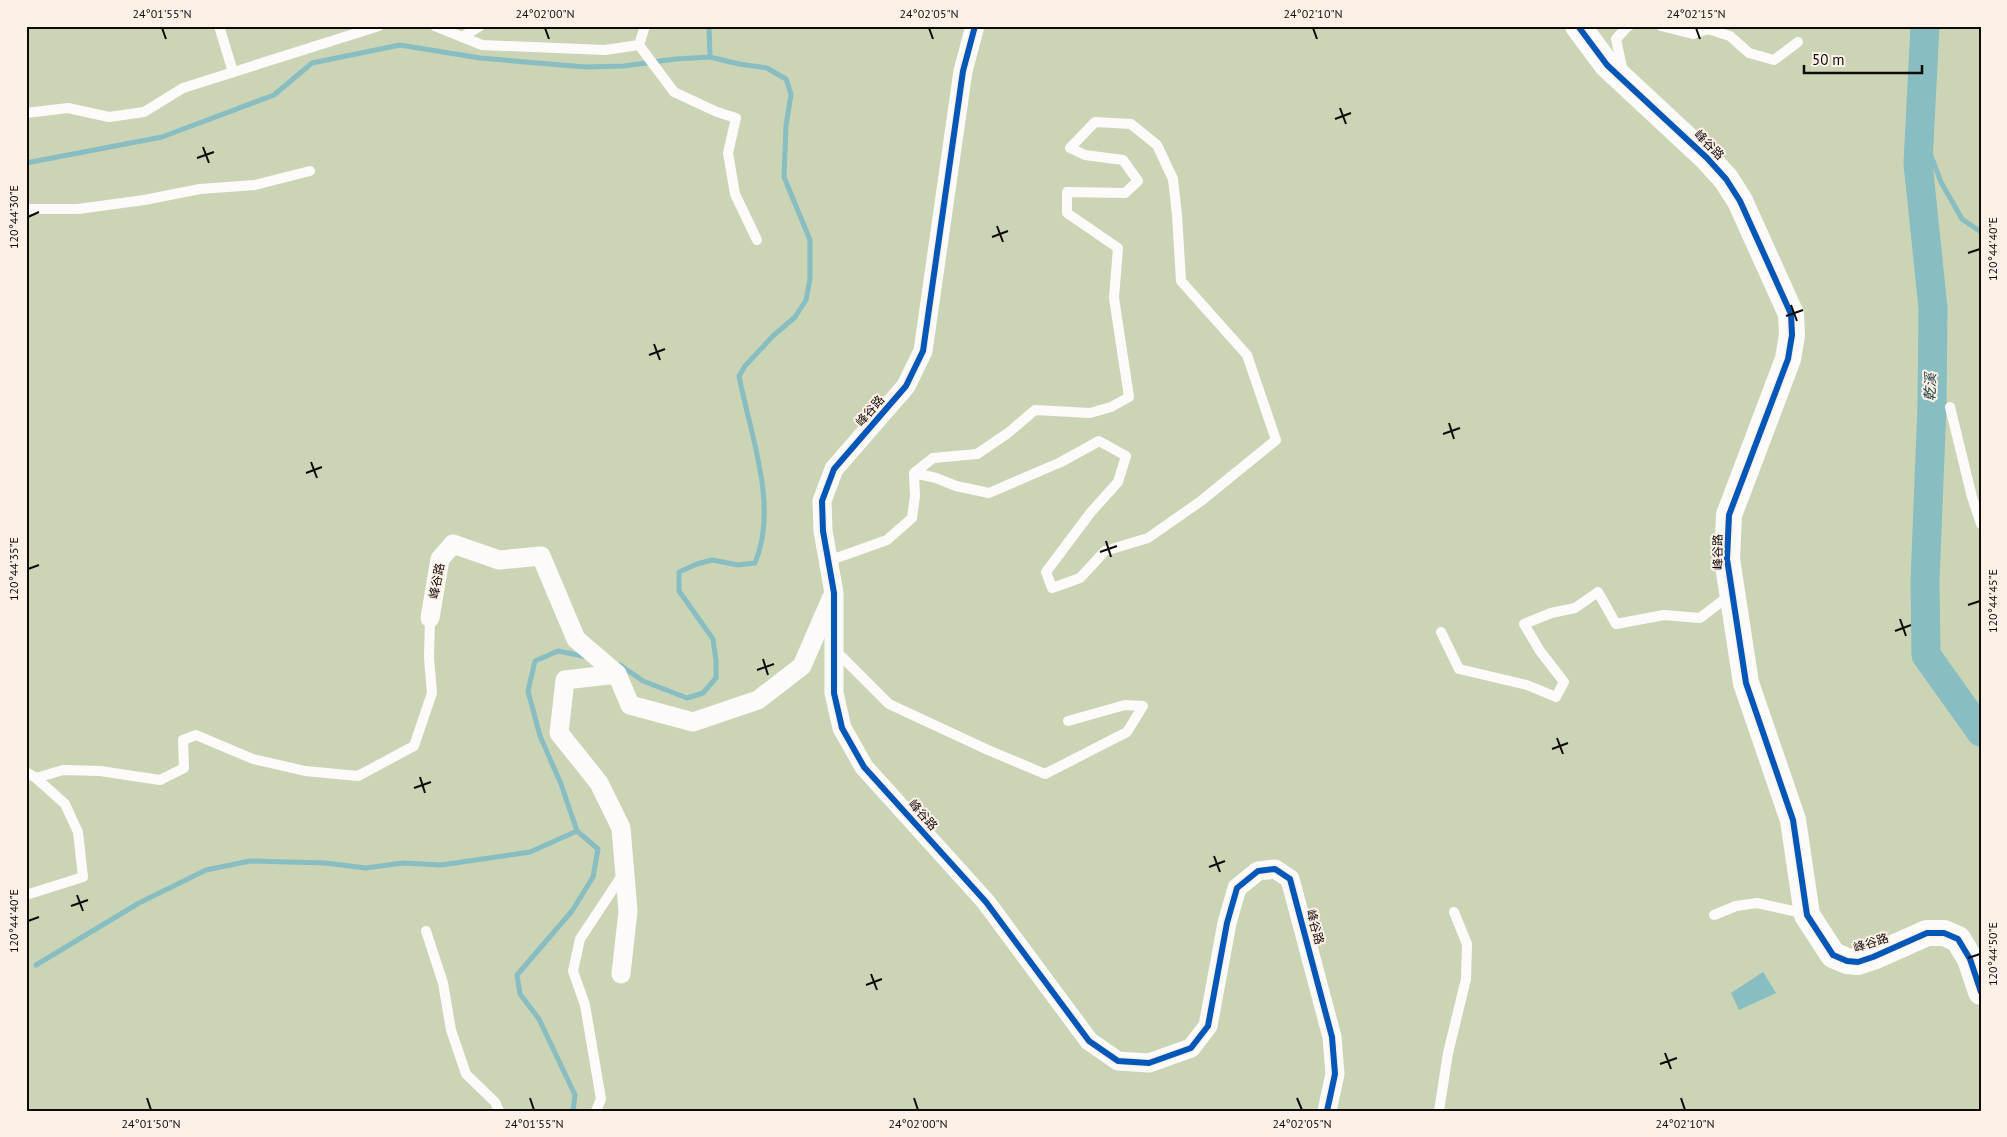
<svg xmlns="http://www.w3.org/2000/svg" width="2007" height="1137" viewBox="0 0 2007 1137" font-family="'PT Sans','Noto Sans TC',sans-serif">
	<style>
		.green { fill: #ccd4b6 }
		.water { fill: #88bdc1 }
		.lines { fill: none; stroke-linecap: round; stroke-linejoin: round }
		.stream { stroke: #88bdc1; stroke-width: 5 }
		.river { stroke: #88bdc1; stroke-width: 29 }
		.lane { stroke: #fcfbfa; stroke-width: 10 }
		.street { stroke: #fcfbfa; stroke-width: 19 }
		.secondary { stroke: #fcfbfa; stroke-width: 26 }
		.cycleway-casing { stroke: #fdf1e7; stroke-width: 9 }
		.cycleway { stroke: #0057b8; stroke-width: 6 }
		.ticks { fill: none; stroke: #0e0a08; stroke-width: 2 }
		.labels { text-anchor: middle; stroke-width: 4; stroke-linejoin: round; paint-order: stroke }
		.street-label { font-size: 12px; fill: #0e0a08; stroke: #fdf1e7 }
		.water-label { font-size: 14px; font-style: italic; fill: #143a3e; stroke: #fdf1e7 }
		.neatline { fill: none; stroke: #0e0a08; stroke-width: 2 }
		.ticks-label { font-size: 12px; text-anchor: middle; fill: #0e0a08 }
	</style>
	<rect width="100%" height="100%" fill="#ebe5df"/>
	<rect class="green" x="26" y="26" width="1955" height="1085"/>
	<path class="water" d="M 1763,972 L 1776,993 L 1739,1010 L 1731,993 Z"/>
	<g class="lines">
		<g class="stream">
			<path d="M 1920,127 L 1941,182 L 1962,219 L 1981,232"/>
			<path d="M 26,163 L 162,137 L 274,95 L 312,63 L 400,45 L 480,58 L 585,67 L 624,66 L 675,59 L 710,57"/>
			<path d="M 620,665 L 643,681 L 687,698 L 703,693 L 716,678 L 716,661 L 713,639 L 679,591 L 679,572 L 697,564 L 712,560 L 738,565 L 755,563 C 779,506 750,434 739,376 L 745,366 L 773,336 L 795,317 L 806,300 L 810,279 L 810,240 L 784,177 L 786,126 L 791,94 L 786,79 L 767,68 L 739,64 L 710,57 L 709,26"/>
			<path d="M 36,965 L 139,903 L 206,870 L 250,861 L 325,863 L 366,868 L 403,863 L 441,865 L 530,852 L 577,831 L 561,784 L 540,736 L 528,691 L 535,661 L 558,651 L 587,657"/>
			<path d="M 573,1111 L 575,1095 L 539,1019 L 520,994 L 517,975 L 572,911 L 593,877 L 598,849 L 577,831"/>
		</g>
		<path class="river" d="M 1925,26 L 1918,163 L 1933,308 L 1932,406 L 1925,581 L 1926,655 L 1981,732"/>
		<g class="lane">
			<path d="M 219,26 L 233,72"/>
			<path d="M 435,26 L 482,45 L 605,50 L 639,45 L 645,26"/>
			<path d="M 1661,26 L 1693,34 L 1708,29 L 1705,26"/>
			<path d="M 1708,29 L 1730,36 L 1749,53 L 1774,60 L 1798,42"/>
			<path d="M 462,37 L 480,26"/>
			<path d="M 639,45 L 674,92 L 717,112 L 736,118 L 728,153 L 735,194 L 757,240"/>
			<path d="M 1623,72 L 1616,39 L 1627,27 L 1629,26"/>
			<path d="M 26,113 L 68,108 L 109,117 L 144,112 L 183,88 L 379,26"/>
			<path d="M 26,209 L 78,209 L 144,200 L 200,189 L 255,185 L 310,171"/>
			<path d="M 1950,407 L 1972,497 L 1981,524"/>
			<path d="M 828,561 L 887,540 L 912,518 L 915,496 L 914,473 L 933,458 L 977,454 L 1008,433 L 1035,410 L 1090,413 L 1111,407 L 1129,397 L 1114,298 L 1118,248 L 1067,213 L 1067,192 L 1125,193 L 1138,181 L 1123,160 L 1085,155 L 1070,148 L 1095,122 L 1131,124 L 1157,145 L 1173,179 L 1177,215 L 1181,281 L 1247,355 L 1276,440 L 1201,501 L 1148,538 L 1105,551 L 1080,578 L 1052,588 L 1046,572 L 1091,512 L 1118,482 L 1126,456 L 1099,441 L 1061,462 L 989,493 L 956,486 L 936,478 L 914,473"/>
			<path d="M 1441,632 L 1459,669 L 1527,685 L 1556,697 L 1564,682 L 1540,651 L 1524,624 L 1551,613 L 1575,608 L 1598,592 L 1616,624 L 1664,615 L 1700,618 L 1730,595"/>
			<path d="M 834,649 L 889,704 L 988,750 L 1045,774 L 1127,732 L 1143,706 L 1125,705 L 1068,721"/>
			<path d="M 26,772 L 36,778"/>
			<path d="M 26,895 L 83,877 L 78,832 L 65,804 L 36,778 L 63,770 L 100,771 L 160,780 L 184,768 L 183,740 L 196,735 L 253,759 L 305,771 L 358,776 L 414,746 L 432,693 L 429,658 L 430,618"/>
			<path d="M 1714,915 L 1736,906 L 1757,903 L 1806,914"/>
			<path d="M 426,931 L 443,983 L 451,1030 L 466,1074 L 495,1102 L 499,1111"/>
			<path d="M 596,1111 L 601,1099 L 585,1005 L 573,971 L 580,939 L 623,874"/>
			<path d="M 1439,1111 L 1448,1053 L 1466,979 L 1467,944 L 1454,912"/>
		</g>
		<g class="street">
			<path d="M 975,26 L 963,71 L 923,351 L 906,386 L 834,469 L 822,501 L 823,531 L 834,593 L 834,693 L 842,728 L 864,767 L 986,902 L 1089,1041 L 1118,1061 L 1149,1063 L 1191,1048 L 1208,1026 L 1227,923 L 1237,888 L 1258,871 L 1275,869 L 1290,879 L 1332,1037 L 1335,1074 L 1327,1111"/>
			<path d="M 430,618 L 440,559 L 453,544 L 499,560 L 541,556 L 576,639 L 617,674"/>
			<path d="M 621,974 L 628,911 L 621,828 L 599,783 L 559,733 L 565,680 L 617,674 L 630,705 L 693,722 L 758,700 L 802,666 L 831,599"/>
		</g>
		<path class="secondary" d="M 1578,26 L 1607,65 L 1707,158 L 1726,179 L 1740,201 L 1791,314 L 1792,335 L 1788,359 L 1729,515 L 1727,559 L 1746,683 L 1793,820 L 1807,915 L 1833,955 L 1847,961 L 1858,962 L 1873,957 L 1927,933 L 1944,933 L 1958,939 L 1970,959 L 1981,992"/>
		<g class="cycleway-casing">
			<g id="cycleway">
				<path d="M 975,26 L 963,71 L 923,351 L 906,386 L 834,469 L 822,501 L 823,531 L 834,593 L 834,693 L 842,728 L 864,767 L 986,902 L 1089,1041 L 1118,1061 L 1149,1063 L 1191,1048 L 1208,1026 L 1227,923 L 1237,888 L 1258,871 L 1275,869 L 1290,879 L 1332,1037 L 1335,1074 L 1327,1111"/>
				<path d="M 1578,26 L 1607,65 L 1707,158 L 1726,179 L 1740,201 L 1791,314 L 1792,335 L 1788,359 L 1729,515 L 1727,559 L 1746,683 L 1793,820 L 1807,915 L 1833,955 L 1847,961 L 1858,962 L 1873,957 L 1927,933 L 1944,933 L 1958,939 L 1970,959 L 1981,992"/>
			</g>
		</g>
		<use href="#cycleway" class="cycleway"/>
	</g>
	<path class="ticks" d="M 162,28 L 166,39M 545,28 L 549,39M 929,28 L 933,39M 1313,28 L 1317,39M 1696,28 L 1700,39M 1340,108 L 1346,124M 1335,119 L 1351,113M 203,147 L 209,163M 197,158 L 214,152M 28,217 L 39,212M 997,226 L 1003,242M 992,237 L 1008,231M 1968,253 L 1980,249M 1791,305 L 1797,321M 1786,316 L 1803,310M 654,344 L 660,360M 649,355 L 665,349M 1449,423 L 1454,439M 1443,434 L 1460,428M 311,462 L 317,478M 306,473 L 322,467M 1106,541 L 1111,557M 1100,552 L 1117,546M 28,569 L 39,565M 1968,605 L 1980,601M 1900,619 L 1906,636M 1895,631 L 1911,625M 763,659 L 768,675M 757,670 L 774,664M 1557,738 L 1563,754M 1552,749 L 1568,743M 420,777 L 425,793M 414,788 L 431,782M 1214,856 L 1220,872M 1209,867 L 1225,861M 77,895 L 83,911M 71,906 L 88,900M 28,921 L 39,917M 1968,958 L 1980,954M 871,974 L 877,990M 866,985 L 882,979M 1665,1053 L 1671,1069M 1660,1064 L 1677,1058M 147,1098 L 151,1110M 530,1098 L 534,1110M 914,1098 L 918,1110M 1297,1098 L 1302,1110M 1681,1098 L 1685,1110"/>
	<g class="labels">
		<g class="street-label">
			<text transform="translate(1709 145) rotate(45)" y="4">峰谷路</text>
			<text transform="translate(870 411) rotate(-49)" y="4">峰谷路</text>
			<text transform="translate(1718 552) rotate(-91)" y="4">峰谷路</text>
			<text transform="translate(437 581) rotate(-79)" y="4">峰谷路</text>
			<text transform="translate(923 815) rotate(48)" y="4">峰谷路</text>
			<text transform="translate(1315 927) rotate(75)" y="4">峰谷路</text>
			<text transform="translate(1871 943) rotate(-18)" y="4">峰谷路</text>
		</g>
		<g class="water-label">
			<text transform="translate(1930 387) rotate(-88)" y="5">乾溪</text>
		</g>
	</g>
	<rect width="2007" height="1137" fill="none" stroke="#fdf1e7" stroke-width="55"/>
	<path d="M1804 65v8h118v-8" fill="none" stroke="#0e0a08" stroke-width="2.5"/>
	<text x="1812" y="65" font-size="15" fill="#0e0a08" stroke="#fdf1e7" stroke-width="4" paint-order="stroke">50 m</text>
	<rect x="28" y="28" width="1952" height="1082" class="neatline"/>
	<g class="ticks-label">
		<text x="162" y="18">24°01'55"N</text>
		<text x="545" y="18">24°02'00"N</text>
		<text x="929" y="18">24°02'05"N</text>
		<text x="1313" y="18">24°02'10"N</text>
		<text x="1696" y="18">24°02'15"N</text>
		<text transform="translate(14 217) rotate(-90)" y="4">120°44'30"E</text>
		<text transform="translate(1993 249) rotate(-90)" y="4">120°44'40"E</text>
		<text transform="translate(14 569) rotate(-90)" y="4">120°44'35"E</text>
		<text transform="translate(1993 601) rotate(-90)" y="4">120°44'45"E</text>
		<text transform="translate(14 921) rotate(-90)" y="4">120°44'40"E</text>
		<text transform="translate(1993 954) rotate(-90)" y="4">120°44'50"E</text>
		<text x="151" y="1128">24°01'50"N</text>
		<text x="534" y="1128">24°01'55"N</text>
		<text x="918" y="1128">24°02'00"N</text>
		<text x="1302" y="1128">24°02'05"N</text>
		<text x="1685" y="1128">24°02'10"N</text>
	</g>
</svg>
